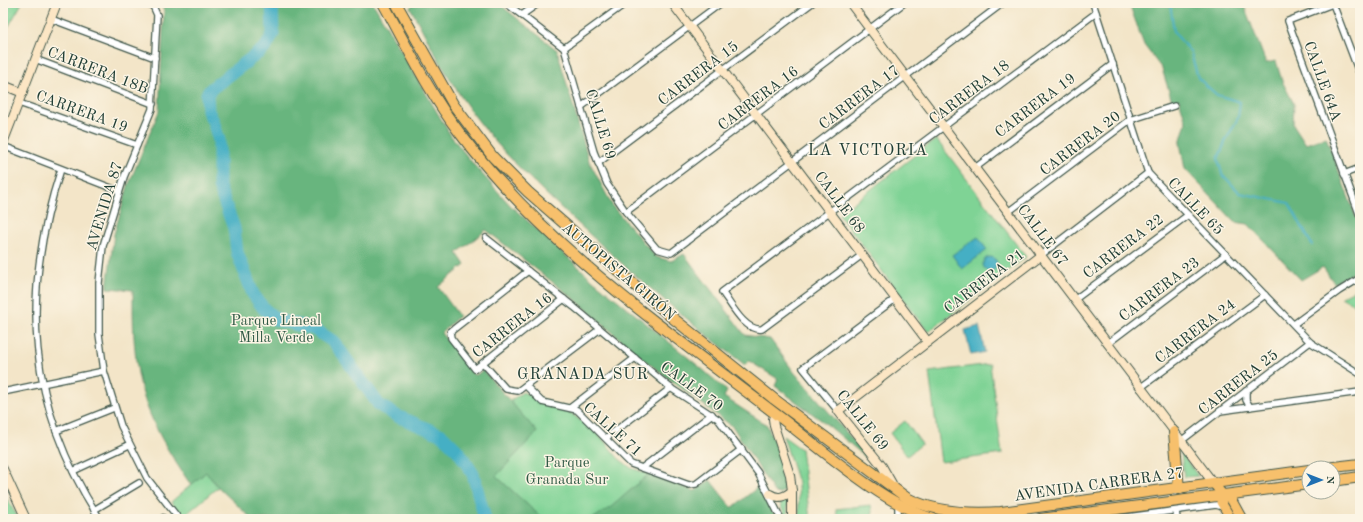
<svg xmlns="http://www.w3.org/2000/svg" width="1363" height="522" viewBox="0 0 1363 522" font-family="'Old Standard TT',serif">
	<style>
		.green { fill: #7fd395; stroke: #4f8864 }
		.forest { fill: #67b57e; stroke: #437959 }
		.water { fill: #45afc4; stroke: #32767c }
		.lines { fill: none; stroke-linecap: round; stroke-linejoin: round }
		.stream { stroke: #45afc4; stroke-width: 2 }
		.river { stroke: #45afc4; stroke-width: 13 }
		.street-casing { stroke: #3f564a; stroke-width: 8 }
		.secondary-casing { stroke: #3f564a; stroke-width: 10 }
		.primary-casing { stroke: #3f564a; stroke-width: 11 }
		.highway-casing { stroke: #3f564a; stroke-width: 12 }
		.street { stroke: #fff; stroke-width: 5.5 }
		.secondary { stroke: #fce6c4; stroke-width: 8 }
		.primary { stroke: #f7c06c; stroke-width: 9 }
		.highway { stroke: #f7c06c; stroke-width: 10 }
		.labels { text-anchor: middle; stroke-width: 3; stroke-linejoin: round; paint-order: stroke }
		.street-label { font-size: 15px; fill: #1f3d34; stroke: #fcf5e5 }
		.park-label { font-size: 15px; fill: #325b47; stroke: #fcf5e5 }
		.neighbourhood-label { font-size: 16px; letter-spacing: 1px; fill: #1f3d34; stroke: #fcf5e5 }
	</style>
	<rect width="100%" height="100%" fill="#fcf5e5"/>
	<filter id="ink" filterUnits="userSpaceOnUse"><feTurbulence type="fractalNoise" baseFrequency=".025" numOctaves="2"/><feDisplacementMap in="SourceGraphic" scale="8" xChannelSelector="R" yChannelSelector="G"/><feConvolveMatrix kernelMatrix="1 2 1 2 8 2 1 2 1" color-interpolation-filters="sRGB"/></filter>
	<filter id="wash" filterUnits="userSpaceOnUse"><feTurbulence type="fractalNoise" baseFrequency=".012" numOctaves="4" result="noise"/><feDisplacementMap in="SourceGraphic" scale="16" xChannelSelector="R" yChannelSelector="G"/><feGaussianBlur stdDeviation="0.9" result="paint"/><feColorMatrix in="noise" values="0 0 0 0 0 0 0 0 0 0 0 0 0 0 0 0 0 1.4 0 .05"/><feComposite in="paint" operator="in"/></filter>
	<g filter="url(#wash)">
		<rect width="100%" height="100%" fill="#f3e5c8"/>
		<g class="green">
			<path d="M 3,3 L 22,3 L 3,36 Z"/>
			<path d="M 936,139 L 1026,257 L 928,332 L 839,214 Z"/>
			<path d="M 1360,287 L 1360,308 L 1341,297 Z"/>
			<path d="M 990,364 L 1002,454 L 941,462 L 929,372 Z"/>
			<path d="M 523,392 L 546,406 L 571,413 L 601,437 L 618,458 L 631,468 L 649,474 L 622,498 L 626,519 L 543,519 L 496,476 L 537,432 L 510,401 Z"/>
			<path d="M 905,421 L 922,444 L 907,456 L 890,433 Z"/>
			<path d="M 783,436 L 801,449 L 810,519 L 799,519 L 798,483 Z"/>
			<path d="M 1181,453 L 1198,476 L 1184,477 Z"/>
			<path d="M 206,472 L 218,487 L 183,517 L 171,502 Z"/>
			<path d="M 788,498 L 787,519 L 786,519 L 779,501 Z"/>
			<path d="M 7,499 L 19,519 L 3,519 L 3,507 Z"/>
			<path d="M 871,505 L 873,519 L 838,519 L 836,509 Z"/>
		</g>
		<g class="forest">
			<path d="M 160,3 L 373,3 L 451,136 L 474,165 L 510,205 L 594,281 L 701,368 L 727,391 L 724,397 L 767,425 L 783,462 L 788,488 L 779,494 L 774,492 L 733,427 L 639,356 L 578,302 L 486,230 L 457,253 L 465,265 L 438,287 L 459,316 L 441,333 L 475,376 L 483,370 L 537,432 L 496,476 L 543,519 L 252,519 L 218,487 L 206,472 L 191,485 C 170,455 150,423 141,387 C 133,355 133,322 133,290 L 107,288 L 114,234 L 128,186 L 159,111 L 164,11 Z"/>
			<path d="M 416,3 L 498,3 L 557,50 L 589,161 L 613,207 L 656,257 L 671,261 L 684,254 L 745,335 L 770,339 L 794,372 L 875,465 L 829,426 L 775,386 L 778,379 L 749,361 L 745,365 C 684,318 626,269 570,216 C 535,184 499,150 471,111 C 447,78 429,42 410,7 Z"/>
			<path d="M 1129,3 L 1243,3 L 1266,63 L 1276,61 L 1282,81 L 1294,104 L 1293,124 L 1306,144 L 1326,137 L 1360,228 L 1360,269 L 1334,283 L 1323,267 L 1301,280 L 1248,224 L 1235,222 L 1185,169 L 1180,143 L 1186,122 L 1179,99 L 1172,101 L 1162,69 L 1144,45 Z"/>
			<path d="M 649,474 L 695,491 L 710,480 L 732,508 L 758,487 L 777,519 L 592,519 L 611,507 Z"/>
		</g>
		<g class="water">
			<path d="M 978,237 L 987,250 L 962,269 L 952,255 Z"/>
			<circle cx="990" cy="264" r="7"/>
			<path d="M 979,326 L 985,352 L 971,355 L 965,330 Z"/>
		</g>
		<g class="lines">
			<path class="stream" d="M 1170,3 L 1174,32 L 1191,53 L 1198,78 L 1217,95 L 1240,102 L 1238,118 L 1226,140 L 1218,159 L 1222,174 L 1240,193 L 1289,203 L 1312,245"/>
			<path class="river" d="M 272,3 L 273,34 L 266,47 L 212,88 L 207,94 L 208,111 L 213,121 L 219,140 L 219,187 L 234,228 L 237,252 L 253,294 L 264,309 L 277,320 L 314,329 L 334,342 L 379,405 L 397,416 L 442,435 L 459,452 L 473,474 L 485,519"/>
		</g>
	</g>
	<g filter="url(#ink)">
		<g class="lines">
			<g class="street-casing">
				<g id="street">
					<path d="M 146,3 L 153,6 L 157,15 L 152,109 L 124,177 L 103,246 L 99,283 L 99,334 L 104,371 L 121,426 L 147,478 L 179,519"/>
					<path d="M 506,3 L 564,48 L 594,152 L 607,184 L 626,212 L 657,249 L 671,253 L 1003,3"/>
					<path d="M 1093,3 L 1148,173 L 1310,342 L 1360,374"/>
					<path d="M 1335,3 L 1288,21 L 1360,216"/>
					<path d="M 1333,4 L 1360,75"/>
					<path d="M 522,15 L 539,3"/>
					<path d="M 51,19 L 155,58"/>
					<path d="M 564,48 L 626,3"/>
					<path d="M 35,59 L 153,104"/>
					<path d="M 19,103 L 137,145"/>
					<path d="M 581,107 L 721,3"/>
					<path d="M 3,146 L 119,191"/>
					<path d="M 598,163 L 812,3"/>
					<path d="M 975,168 L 1113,64"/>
					<path d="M 61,169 C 20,294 27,407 100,519"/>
					<path d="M 1344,174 L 1360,168"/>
					<path d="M 626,212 L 904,3"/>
					<path d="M 1008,212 L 1130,120 L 1174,106"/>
					<path d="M 486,238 L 574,307 L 672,389 L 718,419 L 758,473 L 781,519"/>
					<path d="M 862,255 L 762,329 C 745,332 731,304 722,292 L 1096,13"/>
					<path d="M 1041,255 L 1148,173"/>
					<path d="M 528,271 L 450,332 L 451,338 L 475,369 L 564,299"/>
					<path d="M 1074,300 L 1188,215"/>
					<path d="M 1294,324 L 1339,291 L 1360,278"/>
					<path d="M 1107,344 L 1226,254"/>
					<path d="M 483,363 L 506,389 L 518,391 L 600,329"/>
					<path d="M 526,386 L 542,402 L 577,410 L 631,464 L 689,485 L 696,484 L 742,449"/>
					<path d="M 1140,388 L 1265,295"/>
					<path d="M 1246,391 L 1246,400 L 1250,407"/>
					<path d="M 3,392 L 104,371"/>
					<path d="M 570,408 L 635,358"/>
					<path d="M 838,411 L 803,368 L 895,299"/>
					<path d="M 1220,411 L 1360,392"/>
					<path d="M 56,431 L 114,408"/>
					<path d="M 606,438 L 671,388"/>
					<path d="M 1181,441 L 1310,342"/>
					<path d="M 642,468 L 712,414"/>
					<path d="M 73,471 L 129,445"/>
					<path d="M 3,492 L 8,481"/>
					<path d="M 898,503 L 898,519"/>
					<path d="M 94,510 L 139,483"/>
					<path d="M 1176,511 L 1177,519"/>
					<path d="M 162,519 L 163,518"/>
					<path d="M 1113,519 L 1216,505 L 1223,507"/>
				</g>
			</g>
			<g class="secondary-casing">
				<g id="secondary">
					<path d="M 672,3 L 928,342"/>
					<path d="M 850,3 L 1214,484"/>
					<path d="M 3,85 L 23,93"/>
					<path d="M 3,143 L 57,3"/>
					<path d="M 775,413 L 773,419 L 774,426 L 790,475 L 792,491 L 792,519"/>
					<path d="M 3,469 L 26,519"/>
					<path d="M 894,487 L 882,466 L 838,411 L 1041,255"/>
					<path d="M 770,494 C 779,500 785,496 792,491"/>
				</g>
			</g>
			<g class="primary-casing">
				<g id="primary">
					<path d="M 1214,484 L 1223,495 L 1231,499 L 1242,519"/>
					<path d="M 1223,495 L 1221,502 L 1231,519"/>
				</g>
			</g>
			<g class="highway-casing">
				<g id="highway">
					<path d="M 383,3 C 407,46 429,93 459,132 C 545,247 668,331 781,418 C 821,449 886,506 934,519"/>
					<path d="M 396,3 L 453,104 L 493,157 L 528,192 L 669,315 L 774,399 L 907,498 C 936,513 970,514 1001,512 L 1309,470"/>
					<path d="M 1174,432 L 1179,489"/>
					<path d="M 1325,468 L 1360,464"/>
					<path d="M 1333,481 L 1360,477"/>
					<path d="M 1040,519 L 1309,484"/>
				</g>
			</g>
			<use href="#street" class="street"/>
			<use href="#secondary" class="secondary"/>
			<use href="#primary" class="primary"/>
			<use href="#highway" class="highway"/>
		</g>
	</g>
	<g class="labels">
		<g class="street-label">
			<text transform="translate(98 70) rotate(21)" y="5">CARRERA 18B</text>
			<text transform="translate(698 73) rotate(-37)" y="5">CARRERA 15</text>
			<text transform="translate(1323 81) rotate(70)" y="5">CALLE 64A</text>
			<text transform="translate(969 92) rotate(-37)" y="5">CARRERA 18</text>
			<text transform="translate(859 97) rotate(-37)" y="5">CARRERA 17</text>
			<text transform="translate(758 98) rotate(-37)" y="5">CARRERA 16</text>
			<text transform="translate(1035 105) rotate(-37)" y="5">CARRERA 19</text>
			<text transform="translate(82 111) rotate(20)" y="5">CARRERA 19</text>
			<text transform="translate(601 124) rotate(73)" y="5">CALLE 69</text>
			<text transform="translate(1080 143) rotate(-37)" y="5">CARRERA 20</text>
			<text transform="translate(840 202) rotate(53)" y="5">CALLE 68</text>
			<text transform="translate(104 206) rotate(-73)" y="5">AVENIDA 87</text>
			<text transform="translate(1196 206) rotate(46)" y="5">CALLE 65</text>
			<text transform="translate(1043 235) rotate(53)" y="5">CALLE 67</text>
			<text transform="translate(1123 246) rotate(-37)" y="5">CARRERA 22</text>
			<text transform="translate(619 271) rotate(40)" y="5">AUTOPISTA GIRÓN</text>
			<text transform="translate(984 281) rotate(-37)" y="5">CARRERA 21</text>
			<text transform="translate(1159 289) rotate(-37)" y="5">CARRERA 23</text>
			<text transform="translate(512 325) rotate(-38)" y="5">CARRERA 16</text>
			<text transform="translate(1195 331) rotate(-37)" y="5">CARRERA 24</text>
			<text transform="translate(1238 382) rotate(-38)" y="5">CARRERA 25</text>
			<text transform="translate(692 386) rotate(36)" y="5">CALLE 70</text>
			<text transform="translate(863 420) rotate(51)" y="5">CALLE 69</text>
			<text transform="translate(613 429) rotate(42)" y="5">CALLE 71</text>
			<text transform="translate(1099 484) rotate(-8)" y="5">AVENIDA CARRERA 27</text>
		</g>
		<g class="park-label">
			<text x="276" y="325">Parque Lineal<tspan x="276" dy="17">Milla Verde</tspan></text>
			<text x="567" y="467">Parque<tspan x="567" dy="17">Granada Sur</tspan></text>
		</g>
		<g class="neighbourhood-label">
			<text x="868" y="155">LA VICTORIA</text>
			<text x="583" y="379">GRANADA SUR</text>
		</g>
	</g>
	<rect width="1363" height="522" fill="none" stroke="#fcf5e5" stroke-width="16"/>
	<g transform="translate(1321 480) rotate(90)"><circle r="19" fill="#fcf5e5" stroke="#a4ab9e"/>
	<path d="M0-3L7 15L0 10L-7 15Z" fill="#1f6fb2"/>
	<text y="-6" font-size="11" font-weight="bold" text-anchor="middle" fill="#1f3d34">N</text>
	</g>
</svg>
